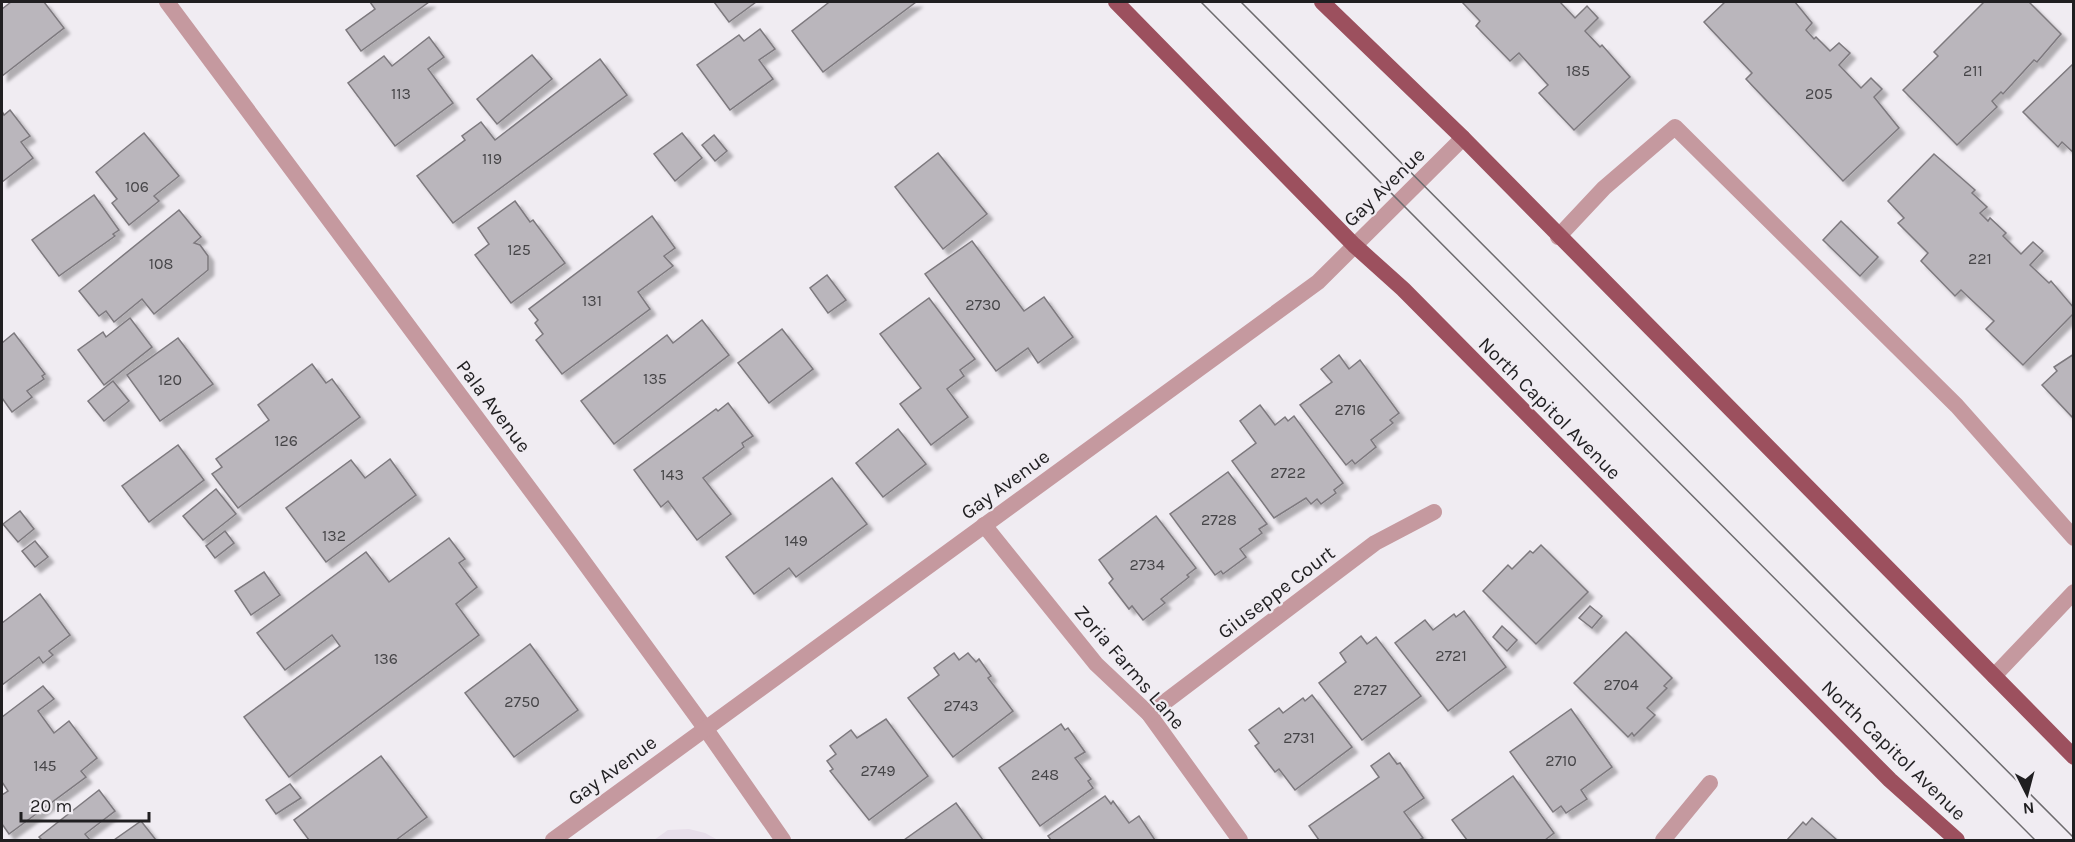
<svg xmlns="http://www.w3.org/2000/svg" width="2075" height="842" viewBox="0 0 2075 842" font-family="Karla,sans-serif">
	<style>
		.built { fill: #e7deea }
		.building { fill: #bab6bc; stroke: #7d797e; stroke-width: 1.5; filter: url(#shadow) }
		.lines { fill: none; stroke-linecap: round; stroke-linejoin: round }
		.service { stroke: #c5999f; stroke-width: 16 }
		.minor { stroke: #c5999f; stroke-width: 16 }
		.primary { stroke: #9c505e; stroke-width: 16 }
		.tram { stroke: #6d6b6e; stroke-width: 1.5 }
		.labels { text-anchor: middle; stroke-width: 4.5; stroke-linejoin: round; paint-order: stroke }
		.number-label { font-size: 16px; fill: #464548 }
		.street-label { font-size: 20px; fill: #201f21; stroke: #f0ecf2 }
	</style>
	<defs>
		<filter id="shadow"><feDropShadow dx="5.5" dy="5.5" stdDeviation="1.5" flood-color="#0004"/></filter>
	</defs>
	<rect width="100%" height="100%" fill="#f0ecf2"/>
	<path class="built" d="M 689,829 L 705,833 L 718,840 L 654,840 L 668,830 Z"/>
	<g class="building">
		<path d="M 11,2 L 44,2 L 64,28 L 2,76 L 2,9 Z"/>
		<path d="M 370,2 L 429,2 L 361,51 L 346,30 L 375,9 Z"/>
		<path d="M 714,2 L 756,2 L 729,22 Z"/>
		<path d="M 827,2 L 916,2 L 823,72 L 792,31 L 828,3 Z"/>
		<path d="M 1462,2 L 1560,2 L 1575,18 L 1587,6 L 1598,18 L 1585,31 L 1600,47 L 1602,45 L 1630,77 L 1574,130 L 1539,93 L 1548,85 L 1519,53 L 1510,61 L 1476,26 L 1480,21 Z"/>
		<path d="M 1725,2 L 1795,2 L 1812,23 L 1806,30 L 1814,39 L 1816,37 L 1830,51 L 1839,43 L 1850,53 L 1839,65 L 1861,88 L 1871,78 L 1882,89 L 1874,97 L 1899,128 L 1843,181 L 1746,79 L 1752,73 L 1704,22 Z"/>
		<path d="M 1984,2 L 2029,2 L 2061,34 L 2037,62 L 2034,60 L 2003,94 L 2001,92 L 1992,101 L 1997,107 L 1957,145 L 1903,90 L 1938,56 L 1934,52 Z"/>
		<path d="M 760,29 L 775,49 L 759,60 L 773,79 L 730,110 L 697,65 L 739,35 L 744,41 Z"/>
		<path d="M 429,37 L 444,57 L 428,69 L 453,103 L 395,146 L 348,83 L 384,56 L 392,66 Z"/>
		<path d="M 532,55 L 552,79 L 497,124 L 477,99 Z"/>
		<path d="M 600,59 L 627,95 L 453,223 L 417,176 L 465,140 L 462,136 L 481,122 L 495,140 Z"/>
		<path d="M 2074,63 L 2074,153 L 2062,142 L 2058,147 L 2023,112 Z"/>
		<path d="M 10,110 L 30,136 L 21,142 L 33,158 L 2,182 L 2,111 L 4,115 Z"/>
		<path d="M 144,133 L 179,176 L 154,196 L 159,201 L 129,225 L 112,203 L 117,199 L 96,172 Z"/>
		<path d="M 682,133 L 702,158 L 675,181 L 654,154 Z"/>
		<path d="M 714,135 L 727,151 L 715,161 L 702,145 Z"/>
		<path d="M 938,153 L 987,214 L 943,249 L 895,187 Z"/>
		<path d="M 1934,154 L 1975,190 L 1972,193 L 1987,207 L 1980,213 L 1988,221 L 1990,218 L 2006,233 L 2003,236 L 2021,254 L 2033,242 L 2043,251 L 2030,265 L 2049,283 L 2051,281 L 2074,308 L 2074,313 L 2023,365 L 1986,329 L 1994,321 L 1961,290 L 1955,296 L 1921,261 L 1928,253 L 1898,223 L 1904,218 L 1888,201 Z"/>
		<path d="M 94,195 L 119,230 L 113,234 L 115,236 L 59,276 L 32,240 Z"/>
		<path d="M 515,201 L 530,222 L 533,220 L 565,263 L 511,303 L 475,255 L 489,244 L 478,228 Z"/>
		<path d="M 179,210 L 201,237 L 194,243 L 200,245 L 208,256 L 208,270 L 154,314 L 142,299 L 114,322 L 106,311 L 99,316 L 79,291 Z"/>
		<path d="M 652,216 L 675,248 L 664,256 L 673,266 L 638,292 L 650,309 L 562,374 L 536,340 L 543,334 L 535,323 L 538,320 L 529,309 Z"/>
		<path d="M 1841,221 L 1878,257 L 1860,276 L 1823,240 Z"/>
		<path d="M 972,241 L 1024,311 L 1044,297 L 1073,337 L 1038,363 L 1028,348 L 996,371 L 925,274 Z"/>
		<path d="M 827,275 L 846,300 L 828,313 L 810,288 Z"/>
		<path d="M 929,298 L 975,359 L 960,370 L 964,376 L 947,389 L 968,417 L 931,445 L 900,404 L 921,388 L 880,334 Z"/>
		<path d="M 130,318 L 152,347 L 104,385 L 78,350 L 103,332 L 106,337 Z"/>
		<path d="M 702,320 L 729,355 L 614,444 L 581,401 L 667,335 L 673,343 Z"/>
		<path d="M 782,329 L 813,369 L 769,403 L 738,363 Z"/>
		<path d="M 14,333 L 45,374 L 42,376 L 44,379 L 27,391 L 32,397 L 12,412 L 2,398 L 2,343 Z"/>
		<path d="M 178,338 L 213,384 L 160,421 L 127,375 Z"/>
		<path d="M 2074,354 L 2074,419 L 2042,385 L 2057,371 L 2054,367 Z"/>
		<path d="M 1339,355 L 1349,369 L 1360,360 L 1399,413 L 1390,420 L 1393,423 L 1371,440 L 1376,447 L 1355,464 L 1352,460 L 1346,465 L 1300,405 L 1332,382 L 1321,369 Z"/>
		<path d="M 312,364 L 326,383 L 332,379 L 360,417 L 238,508 L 212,474 L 222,467 L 216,459 L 269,420 L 258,405 Z"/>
		<path d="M 113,381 L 129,401 L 104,421 L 88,401 Z"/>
		<path d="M 728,403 L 753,436 L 742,443 L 744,447 L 703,478 L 731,514 L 697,540 L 668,501 L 661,507 L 634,470 L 716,409 L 718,411 Z"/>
		<path d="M 1260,405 L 1275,425 L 1285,417 L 1288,421 L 1294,416 L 1343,483 L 1334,490 L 1336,493 L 1321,504 L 1317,499 L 1311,504 L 1306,498 L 1274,518 L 1232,461 L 1256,443 L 1240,421 Z"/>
		<path d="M 898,429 L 926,464 L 883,497 L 856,463 Z"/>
		<path d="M 178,445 L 204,480 L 149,522 L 122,486 Z"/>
		<path d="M 390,459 L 416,495 L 326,562 L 286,508 L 351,460 L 365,478 Z"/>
		<path d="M 1228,472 L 1267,524 L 1259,529 L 1262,533 L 1240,549 L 1246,557 L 1223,574 L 1221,571 L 1215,575 L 1170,514 Z"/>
		<path d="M 832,478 L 867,524 L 796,577 L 789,568 L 754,594 L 726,557 Z"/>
		<path d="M 216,489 L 236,514 L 203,540 L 183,516 Z"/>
		<path d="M 20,511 L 34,529 L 18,542 L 3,524 Z"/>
		<path d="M 1156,516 L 1196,568 L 1187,575 L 1189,577 L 1161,599 L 1165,603 L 1143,620 L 1132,606 L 1129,609 L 1109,583 L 1113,579 L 1099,560 Z"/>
		<path d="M 225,531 L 234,543 L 215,558 L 206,546 Z"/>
		<path d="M 449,538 L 465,559 L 459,563 L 477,587 L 456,604 L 479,635 L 289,777 L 244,717 L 340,646 L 332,635 L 285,670 L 257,633 L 366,552 L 389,582 Z"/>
		<path d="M 35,541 L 48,557 L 35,567 L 22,551 Z"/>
		<path d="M 1541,545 L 1588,592 L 1536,644 L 1483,591 L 1508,565 L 1512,569 L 1530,551 L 1533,553 Z"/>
		<path d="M 264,572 L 280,595 L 251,615 L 235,591 Z"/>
		<path d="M 40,594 L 70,635 L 49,651 L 53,655 L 43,663 L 39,657 L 2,685 L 2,623 Z"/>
		<path d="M 1590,606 L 1602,616 L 1592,628 L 1579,618 Z"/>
		<path d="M 1464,611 L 1506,667 L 1448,711 L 1395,643 L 1425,620 L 1433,630 L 1454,614 L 1456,617 Z"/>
		<path d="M 1502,626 L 1517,640 L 1507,651 L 1493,637 Z"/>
		<path d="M 1626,632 L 1672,678 L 1664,686 L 1667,688 L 1647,708 L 1655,715 L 1634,736 L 1632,733 L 1628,737 L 1574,683 Z"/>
		<path d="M 1361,636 L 1367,644 L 1376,637 L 1421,696 L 1362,740 L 1319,683 L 1346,662 L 1340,653 Z"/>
		<path d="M 530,644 L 578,710 L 514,757 L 465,693 Z"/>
		<path d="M 954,653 L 959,660 L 968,653 L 976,662 L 979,659 L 991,676 L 988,678 L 1013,711 L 953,757 L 908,698 L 939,675 L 934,668 Z"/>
		<path d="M 43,686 L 54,699 L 38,711 L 54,733 L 69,721 L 97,758 L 81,771 L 86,777 L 9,834 L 2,824 L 2,795 L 8,791 L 2,782 L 2,717 Z"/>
		<path d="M 1312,695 L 1352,747 L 1295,790 L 1279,769 L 1275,772 L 1255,746 L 1259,743 L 1249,730 L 1279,708 L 1283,713 L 1303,698 L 1305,701 Z"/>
		<path d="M 1571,709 L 1612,767 L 1581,790 L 1587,799 L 1566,813 L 1561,806 L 1553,812 L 1510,752 Z"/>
		<path d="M 886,719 L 928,776 L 869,820 L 830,771 L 833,769 L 827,761 L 836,754 L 830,746 L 851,730 L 857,738 Z"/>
		<path d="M 1061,724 L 1065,730 L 1068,728 L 1085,752 L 1075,758 L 1091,779 L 1088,781 L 1093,788 L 1040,826 L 999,768 Z"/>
		<path d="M 1389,753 L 1397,764 L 1400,763 L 1424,798 L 1404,812 L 1423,838 L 1419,840 L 1319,840 L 1309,826 L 1379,777 L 1371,766 Z"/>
		<path d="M 381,756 L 427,817 L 396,840 L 309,840 L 294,820 Z"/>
		<path d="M 1513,776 L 1554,833 L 1545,840 L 1467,840 L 1452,820 Z"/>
		<path d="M 290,784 L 301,798 L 276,814 L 266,800 Z"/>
		<path d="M 99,790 L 115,811 L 85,834 L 90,840 L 42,840 L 39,837 Z"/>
		<path d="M 1105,796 L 1111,804 L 1113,801 L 1129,823 L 1139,816 L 1155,840 L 1051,840 L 1048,836 Z"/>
		<path d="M 956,803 L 983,840 L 904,840 Z"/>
		<path d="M 1812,818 L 1837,840 L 1787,840 L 1803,822 L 1806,825 Z"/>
		<path d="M 141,821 L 156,840 L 114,840 Z"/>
	</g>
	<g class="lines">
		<path class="service" d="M 1558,237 L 1604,188 L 1675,127 L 1957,406 L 2074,538"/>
		<g class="minor">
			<path d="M 167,2 L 570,543 L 705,728 L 783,840"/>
			<path d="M 984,525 L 1096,664 L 1149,714 L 1240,840"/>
			<path d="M 1994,676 L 2074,592"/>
			<path d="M 1149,714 L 1375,543 L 1434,512"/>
			<path d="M 553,840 L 1318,282 L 1463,138"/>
			<path d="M 1663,840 L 1710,783"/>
		</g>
		<g class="primary">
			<path d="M 1116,2 L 1354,245 L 1403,289 L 1890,780 L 1957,840"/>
			<path d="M 1322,2 L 1463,138 L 2074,757"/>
		</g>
		<g class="tram">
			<path d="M 1201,2 L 2035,840"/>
			<path d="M 1241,2 L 2074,838"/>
		</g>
	</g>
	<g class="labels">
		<g class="number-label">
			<text x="1578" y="76">185</text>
			<text x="1973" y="76">211</text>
			<text x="401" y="99">113</text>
			<text x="1819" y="99">205</text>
			<text x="492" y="164">119</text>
			<text x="137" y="192">106</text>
			<text x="519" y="255">125</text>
			<text x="1980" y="264">221</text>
			<text x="161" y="269">108</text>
			<text x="592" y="306">131</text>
			<text x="983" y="310">2730</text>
			<text x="655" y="384">135</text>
			<text x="170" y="385">120</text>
			<text x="1350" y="415">2716</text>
			<text x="286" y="446">126</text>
			<text x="1288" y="478">2722</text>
			<text x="672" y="480">143</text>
			<text x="1219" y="525">2728</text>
			<text x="334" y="541">132</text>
			<text x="796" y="546">149</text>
			<text x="1147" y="570">2734</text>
			<text x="1451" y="661">2721</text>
			<text x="386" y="664">136</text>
			<text x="1621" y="690">2704</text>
			<text x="1370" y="695">2727</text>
			<text x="522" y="707">2750</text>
			<text x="961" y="711">2743</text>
			<text x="1299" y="743">2731</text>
			<text x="1561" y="766">2710</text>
			<text x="45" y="771">145</text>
			<text x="878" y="776">2749</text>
			<text x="1045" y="780">248</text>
		</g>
		<g class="street-label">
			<text transform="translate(1384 187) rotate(-44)" y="7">Gay Avenue</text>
			<text transform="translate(494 406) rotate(53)" y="7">Pala Avenue</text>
			<text transform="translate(1550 408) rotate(45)" y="7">North Capitol Avenue</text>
			<text transform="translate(1005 484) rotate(-36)" y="7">Gay Avenue</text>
			<text transform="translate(1276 592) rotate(-37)" y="7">Giuseppe Court</text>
			<text transform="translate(1130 667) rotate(49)" y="7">Zoria Farms Lane</text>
			<text transform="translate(1894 750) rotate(44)" y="7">North Capitol Avenue</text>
			<text transform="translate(612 770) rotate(-36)" y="7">Gay Avenue</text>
		</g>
	</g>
	<rect width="2075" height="842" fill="none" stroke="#201f21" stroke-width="6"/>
	<g transform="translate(2027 794) rotate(174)" stroke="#f0ecf2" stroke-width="4.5" paint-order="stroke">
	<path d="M0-4.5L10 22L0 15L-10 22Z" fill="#201f21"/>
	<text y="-9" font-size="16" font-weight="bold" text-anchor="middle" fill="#201f21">N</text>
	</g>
	<path d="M21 812v9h128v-9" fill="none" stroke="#201f21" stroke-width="3"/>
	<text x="30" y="812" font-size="18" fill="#201f21" stroke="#f0ecf2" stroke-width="4.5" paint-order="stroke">20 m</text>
</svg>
